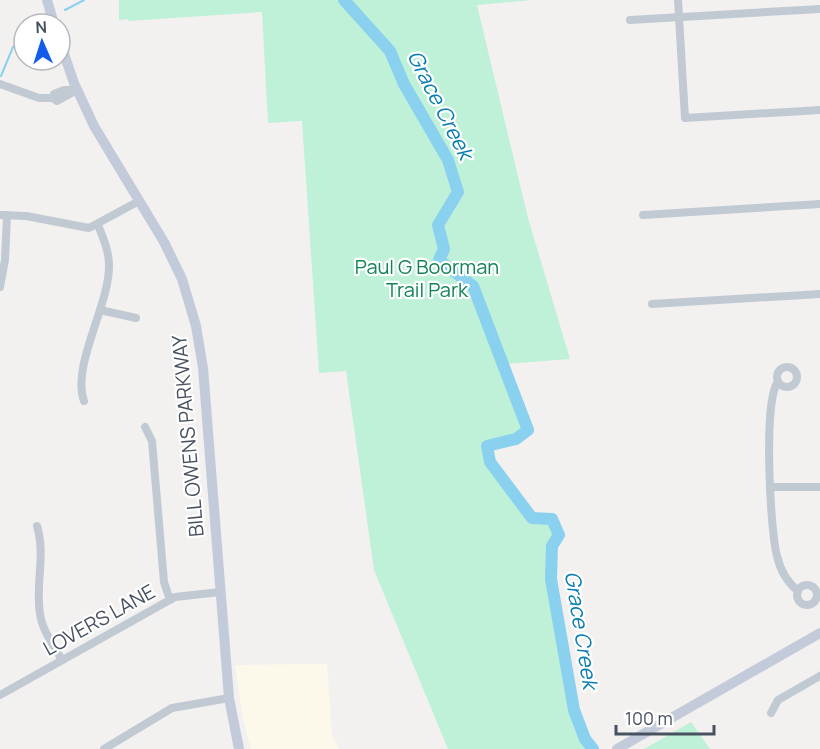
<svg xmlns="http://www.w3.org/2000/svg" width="820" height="749" viewBox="0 0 820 749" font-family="Manrope,sans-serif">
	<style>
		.commercial { fill: #fdf9ea }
		.green { fill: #bef1d7 }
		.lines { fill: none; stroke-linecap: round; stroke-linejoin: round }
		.stream { stroke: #8ad0ef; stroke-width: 2 }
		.river { stroke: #8ad0ef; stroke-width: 12 }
		.minor { stroke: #c1c9d3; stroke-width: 8 }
		.secondary { stroke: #c3cbda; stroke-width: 10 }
		.labels { text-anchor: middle; stroke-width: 4.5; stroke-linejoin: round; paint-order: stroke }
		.park-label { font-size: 20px; fill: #148457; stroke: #fff }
		.street-label { font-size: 20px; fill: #47515f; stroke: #fff }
		.water-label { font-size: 21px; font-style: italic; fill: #077db2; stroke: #fff }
	</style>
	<rect width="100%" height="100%" fill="#f3f1f0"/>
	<path class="commercial" d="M 327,664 L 332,735 L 339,749 L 251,749 L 243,718 L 235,665 Z"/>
	<g class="green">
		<path d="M 119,0 L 533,0 L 477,5 L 528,218 L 570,359 L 504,364 L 528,430 L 516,439 L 487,446 L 490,462 L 532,518 L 552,519 L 559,535 C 556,539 552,543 552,547 C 546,575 574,725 591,746 L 586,749 L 448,749 L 374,570 L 346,371 L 319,373 L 302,121 L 268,123 L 262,12 L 128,21 L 128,19 L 119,20 Z"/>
		<path d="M 691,722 L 710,749 L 644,749 Z"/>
	</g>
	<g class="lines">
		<g class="stream">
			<path d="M 65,10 L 84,0"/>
			<path d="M 1,76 L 13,47 L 24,38"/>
		</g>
		<path class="river" d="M 344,0 L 390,51 L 404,84 L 448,160 L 458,192 L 438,225 L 444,249 L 439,260 L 473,286 L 528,430 L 516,439 L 487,446 L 490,462 L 532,518 L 552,519 L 559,535 L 552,546 L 551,579 L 574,710 L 585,739 L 593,749"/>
		<g class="minor">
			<path d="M 678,0 L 685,118 L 820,110"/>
			<path d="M 630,20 L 820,9"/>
			<path d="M 0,84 L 39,98 L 53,98"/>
			<path d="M 64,90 L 77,90 L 57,101 L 53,98 L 54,94 Z"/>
			<path d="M 0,215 L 26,216 L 89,228 L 139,201"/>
			<path d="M 643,215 L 820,204"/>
			<path d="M 0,287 L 5,260 L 7,215"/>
			<path d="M 652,304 L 820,294"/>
			<path d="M 100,310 L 136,318"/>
			<circle cx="787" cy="377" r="10"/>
			<path d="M 778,382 C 763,399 770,530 777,556 C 780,569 787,582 798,591"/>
			<path d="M 84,401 C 71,366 110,304 109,265 C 109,251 103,238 98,225"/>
			<path d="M 145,427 L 152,441 L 164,582 L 170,600"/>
			<path d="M 771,487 L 820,487"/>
			<path d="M 37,526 C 46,556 35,584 40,614 C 42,630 54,646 62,660"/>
			<circle cx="807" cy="595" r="10"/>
			<path d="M 0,695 L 175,597 L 220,592"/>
			<path d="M 771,713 L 778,700 L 820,676"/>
			<path d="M 104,749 L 172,708 L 229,698"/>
		</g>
		<g class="secondary">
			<path d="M 47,0 L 54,24"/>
			<path d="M 60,42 L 74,83 L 94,126 L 164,242 L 182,279 L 196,326 L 203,368 L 229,698 L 239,749"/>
			<path d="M 617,749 L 820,633"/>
		</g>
	</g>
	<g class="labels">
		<g class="park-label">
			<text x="427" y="274">Paul G Boorman<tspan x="427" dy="23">Trail Park</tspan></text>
		</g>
		<g class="street-label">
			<text transform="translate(188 436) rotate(-95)" y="7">BILL OWENS PARKWAY</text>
			<text transform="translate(99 620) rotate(-29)" y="7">LOVERS LANE</text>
		</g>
		<g class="water-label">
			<text transform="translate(440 105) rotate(63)" y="7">Grace Creek</text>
			<text transform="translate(581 630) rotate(81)" y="7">Grace Creek</text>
		</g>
	</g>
	<g transform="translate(42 42) rotate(357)"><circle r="28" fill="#ffffff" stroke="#b5b9bf" stroke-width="1.5"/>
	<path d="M0-4.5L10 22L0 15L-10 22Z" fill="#135beb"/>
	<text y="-9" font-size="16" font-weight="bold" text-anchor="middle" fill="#47515f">N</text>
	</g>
	<path d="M616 725v9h98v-9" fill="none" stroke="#47515f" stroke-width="3"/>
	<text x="625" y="725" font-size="18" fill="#47515f" stroke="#ffffff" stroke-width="4.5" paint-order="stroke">100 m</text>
</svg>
